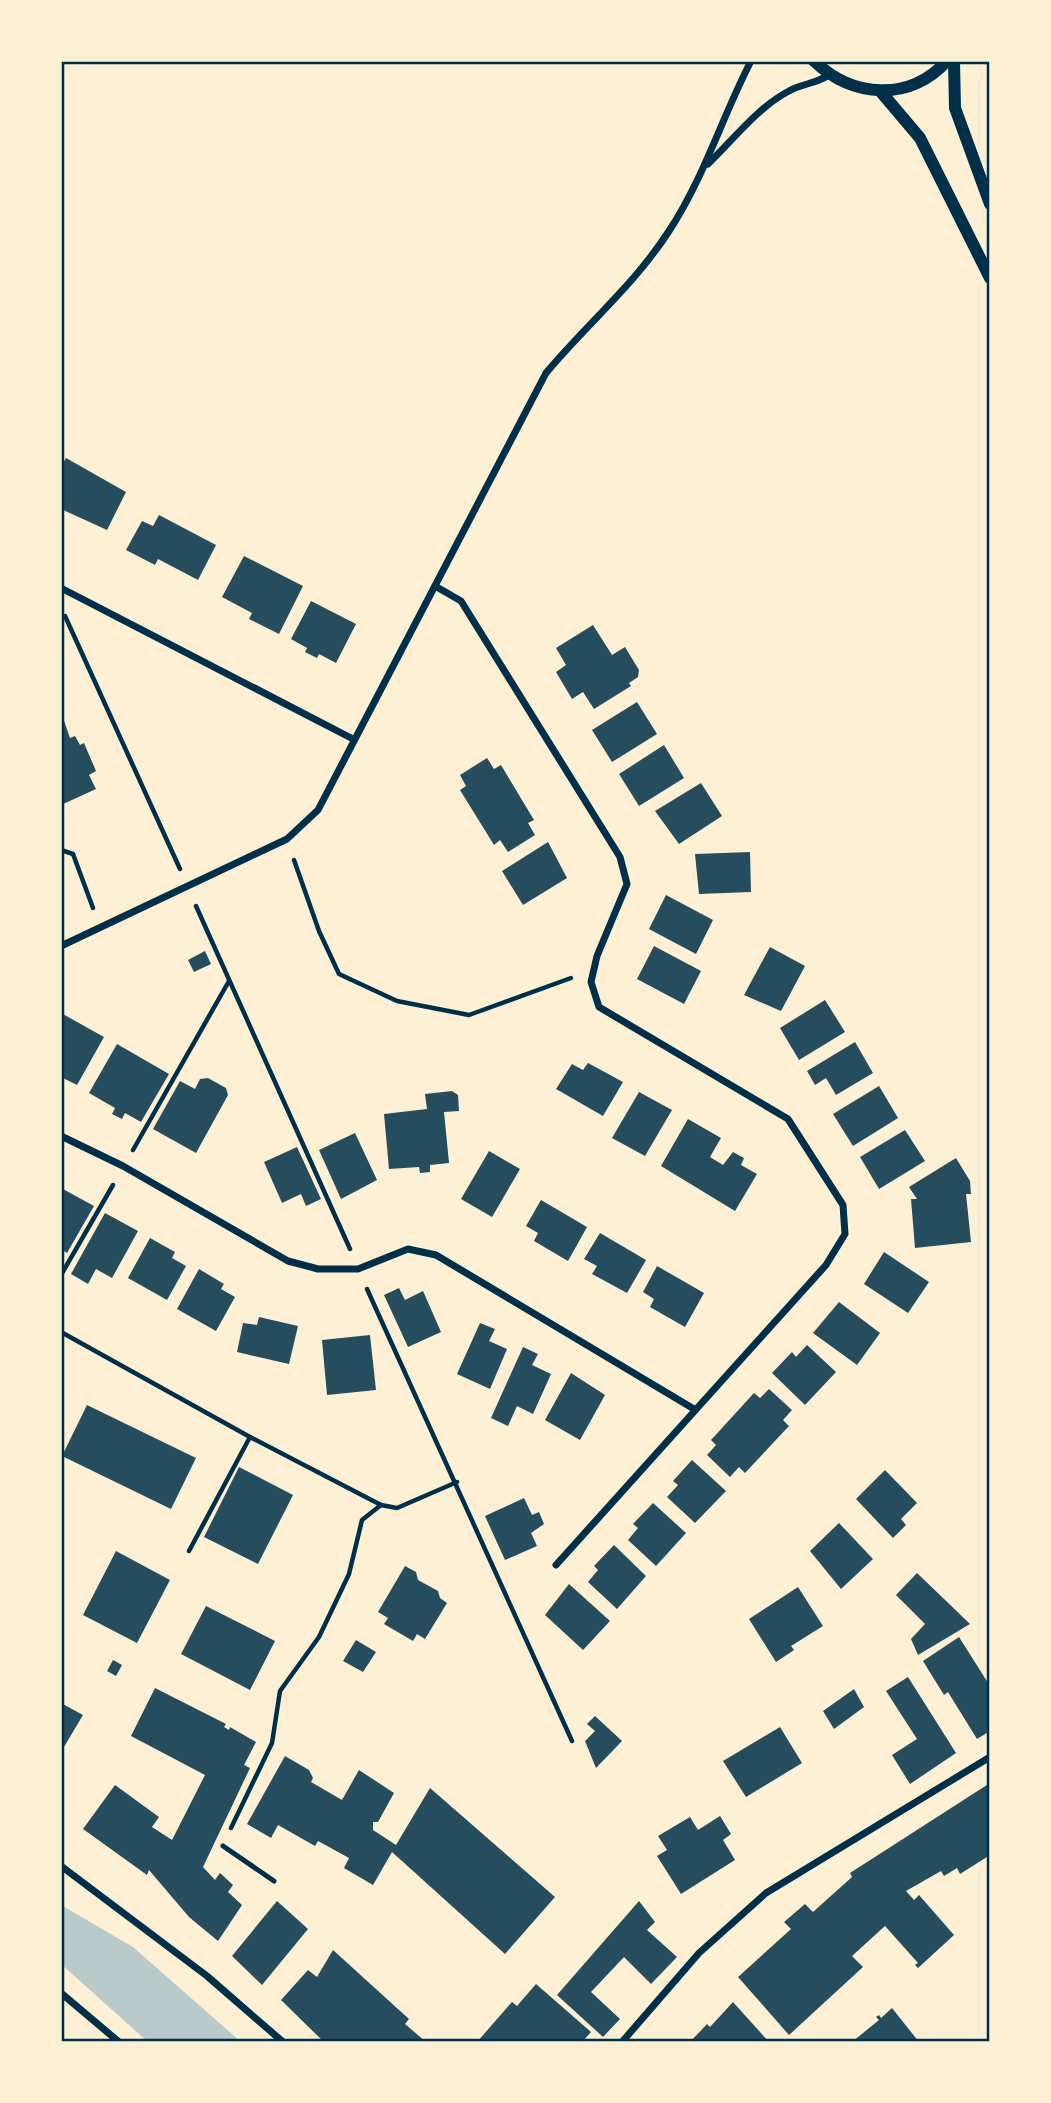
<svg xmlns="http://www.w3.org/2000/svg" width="1051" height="2103" viewBox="0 0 1051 2103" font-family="'Source Serif 4',serif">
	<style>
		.green { fill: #b9caca }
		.building { fill: #264d5e }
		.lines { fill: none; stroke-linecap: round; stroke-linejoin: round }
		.path { stroke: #003049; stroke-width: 4.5 }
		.service { stroke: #003049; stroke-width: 5 }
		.minor { stroke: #003049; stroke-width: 7 }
		.tertiary { stroke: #003049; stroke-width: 12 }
		.neatline { fill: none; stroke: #003049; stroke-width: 2.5 }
	</style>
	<rect width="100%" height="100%" fill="#fdf0d5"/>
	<path class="green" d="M 61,1905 L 133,1947 L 241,2042 L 148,2042 L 61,1964 Z"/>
	<g class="building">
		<path d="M 66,458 L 126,492 L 107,530 L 61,509 L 61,467 Z"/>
		<path d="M 159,515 L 216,545 L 198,580 L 158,559 L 155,565 L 126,550 L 142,521 L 153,526 Z"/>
		<path d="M 244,556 L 303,586 L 279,634 L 249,619 L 252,613 L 222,597 Z"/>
		<path d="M 311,601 L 356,624 L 336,663 L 319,654 L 317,658 L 305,652 L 307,648 L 291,639 Z"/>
		<path d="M 593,625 L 612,655 L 625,647 L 639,670 L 638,677 L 629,683 L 631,686 L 594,709 L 583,692 L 572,699 L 556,672 L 566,665 L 556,648 Z"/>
		<path d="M 637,702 L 657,734 L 612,762 L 592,730 Z"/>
		<path d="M 61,712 L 70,738 L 75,736 L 80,745 L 84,743 L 96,771 L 89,775 L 96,789 L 61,805 Z"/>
		<path d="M 664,745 L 684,778 L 639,806 L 619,774 Z"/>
		<path d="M 487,758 L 494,769 L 501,765 L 534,820 L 528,823 L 535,835 L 508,852 L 500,840 L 494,845 L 460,790 L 466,786 L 460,775 Z"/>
		<path d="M 701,783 L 722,816 L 679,844 L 655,811 Z"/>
		<path d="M 548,842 L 567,878 L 523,905 L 502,871 Z"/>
		<path d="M 750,852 L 751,892 L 699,894 L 695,854 Z"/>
		<path d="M 666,895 L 713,920 L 696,954 L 649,929 Z"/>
		<path d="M 654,946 L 701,971 L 684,1004 L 637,979 Z"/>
		<path d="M 770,947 L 805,966 L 781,1011 L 744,995 Z"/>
		<path d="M 205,951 L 211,964 L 194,972 L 188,960 Z"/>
		<path d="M 825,1000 L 845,1032 L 799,1060 L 780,1028 Z"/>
		<path d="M 61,1013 L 104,1037 L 77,1085 L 61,1077 Z"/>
		<path d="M 855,1042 L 873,1073 L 836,1095 L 826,1078 L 815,1085 L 807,1071 Z"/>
		<path d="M 117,1044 L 169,1074 L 141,1122 L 125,1113 L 122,1119 L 112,1114 L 115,1108 L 89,1093 Z"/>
		<path d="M 588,1063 L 623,1082 L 603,1116 L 556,1089 L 572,1064 L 583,1070 Z"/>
		<path d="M 208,1078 L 226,1088 L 228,1095 L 196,1153 L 153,1129 L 180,1081 L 195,1089 L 200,1079 Z"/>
		<path d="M 879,1086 L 898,1118 L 853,1146 L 833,1114 Z"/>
		<path d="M 452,1091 L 458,1095 L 459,1111 L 444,1112 L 449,1163 L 430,1165 L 430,1172 L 420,1173 L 419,1167 L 389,1169 L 384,1114 L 427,1109 L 425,1094 Z"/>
		<path d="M 639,1092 L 672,1110 L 645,1156 L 612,1138 Z"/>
		<path d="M 688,1119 L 721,1138 L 710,1157 L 723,1165 L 733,1152 L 744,1158 L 741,1165 L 757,1174 L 735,1211 L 661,1166 Z"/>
		<path d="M 905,1130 L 925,1161 L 879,1189 L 860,1157 Z"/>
		<path d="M 355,1133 L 377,1180 L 341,1199 L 319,1150 Z"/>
		<path d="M 297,1147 L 321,1199 L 306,1206 L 301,1194 L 282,1203 L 264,1162 Z"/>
		<path d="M 489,1151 L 520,1169 L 492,1217 L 461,1199 Z"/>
		<path d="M 956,1158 L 970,1181 L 971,1194 L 966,1194 L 971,1242 L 915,1248 L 911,1199 L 917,1199 L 909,1187 Z"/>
		<path d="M 61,1188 L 94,1206 L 67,1253 L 61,1249 Z"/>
		<path d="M 541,1200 L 587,1227 L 568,1261 L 534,1241 L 538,1233 L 526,1226 Z"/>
		<path d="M 105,1213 L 138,1231 L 112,1278 L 96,1269 L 88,1284 L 71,1274 Z"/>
		<path d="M 600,1233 L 646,1260 L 627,1293 L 592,1274 L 597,1266 L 584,1259 Z"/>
		<path d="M 150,1238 L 175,1252 L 172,1258 L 186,1266 L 167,1300 L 128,1278 Z"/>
		<path d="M 884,1252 L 929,1282 L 908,1313 L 864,1284 Z"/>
		<path d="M 657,1266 L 704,1293 L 685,1327 L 650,1307 L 654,1299 L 643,1292 Z"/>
		<path d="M 199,1269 L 224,1284 L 221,1289 L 235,1297 L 216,1331 L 177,1309 Z"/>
		<path d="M 399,1288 L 405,1300 L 423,1291 L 441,1332 L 408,1347 L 384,1295 Z"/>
		<path d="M 839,1302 L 880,1333 L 857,1365 L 813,1333 Z"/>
		<path d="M 259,1317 L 298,1326 L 289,1364 L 237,1352 L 243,1323 L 257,1325 Z"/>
		<path d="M 480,1323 L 495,1329 L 489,1341 L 507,1349 L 490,1389 L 457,1374 Z"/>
		<path d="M 370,1335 L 376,1390 L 327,1395 L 322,1340 Z"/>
		<path d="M 807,1345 L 836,1372 L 805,1405 L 772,1373 L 792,1352 L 796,1357 Z"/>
		<path d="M 523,1347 L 538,1354 L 532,1365 L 551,1374 L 533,1414 L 517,1406 L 508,1426 L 491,1418 Z"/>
		<path d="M 571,1373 L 605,1395 L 580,1440 L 545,1420 Z"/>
		<path d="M 769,1389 L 792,1410 L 783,1420 L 789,1426 L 745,1473 L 739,1467 L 730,1477 L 707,1455 L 716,1445 L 711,1440 L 754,1393 L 760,1398 Z"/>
		<path d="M 87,1405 L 196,1458 L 171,1509 L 62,1456 Z"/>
		<path d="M 692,1460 L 726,1491 L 695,1523 L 667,1497 L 678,1485 L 673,1481 Z"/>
		<path d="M 239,1467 L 293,1495 L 258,1564 L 204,1537 Z"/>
		<path d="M 885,1470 L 917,1503 L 901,1519 L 906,1525 L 893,1538 L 856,1499 Z"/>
		<path d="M 524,1498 L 532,1515 L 539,1512 L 544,1524 L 531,1533 L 537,1546 L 505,1560 L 485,1516 Z"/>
		<path d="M 653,1503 L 686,1533 L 656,1566 L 628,1540 L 638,1528 L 633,1524 Z"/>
		<path d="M 839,1523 L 873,1559 L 841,1589 L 810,1551 Z"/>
		<path d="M 614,1545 L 646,1576 L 617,1609 L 588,1582 L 598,1570 L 594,1566 Z"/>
		<path d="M 116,1551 L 170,1580 L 137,1643 L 83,1615 Z"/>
		<path d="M 405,1566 L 416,1572 L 418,1580 L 438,1591 L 440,1598 L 447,1603 L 425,1639 L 417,1634 L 413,1641 L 384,1624 L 388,1618 L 378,1612 Z"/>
		<path d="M 917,1573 L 970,1624 L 918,1655 L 911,1639 L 925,1624 L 896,1595 Z"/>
		<path d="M 569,1584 L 610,1621 L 583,1650 L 545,1615 Z"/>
		<path d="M 798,1587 L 823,1626 L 791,1646 L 794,1650 L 776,1662 L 749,1619 Z"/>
		<path d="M 206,1606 L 275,1641 L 250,1690 L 181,1654 Z"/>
		<path d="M 959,1637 L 990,1686 L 990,1731 L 977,1739 L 948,1692 L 944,1695 L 923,1661 Z"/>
		<path d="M 356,1640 L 376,1652 L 363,1672 L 343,1661 Z"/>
		<path d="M 113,1660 L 122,1665 L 116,1676 L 107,1671 Z"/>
		<path d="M 908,1677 L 956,1753 L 910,1784 L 892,1755 L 917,1739 L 886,1691 Z"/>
		<path d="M 155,1688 L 226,1724 L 224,1727 L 229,1730 L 230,1727 L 256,1742 L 244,1765 L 250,1768 L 203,1867 L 215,1880 L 220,1873 L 233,1885 L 228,1892 L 242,1905 L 218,1941 L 189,1917 L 149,1870 L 147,1875 L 83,1829 L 115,1785 L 159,1817 L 152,1827 L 172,1840 L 205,1775 L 131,1736 Z"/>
		<path d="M 854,1689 L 864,1707 L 834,1729 L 823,1711 Z"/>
		<path d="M 61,1703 L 83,1715 L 61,1752 Z"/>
		<path d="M 595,1716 L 622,1741 L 596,1768 L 585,1741 L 595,1731 L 587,1724 Z"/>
		<path d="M 780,1727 L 802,1763 L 746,1797 L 723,1761 Z"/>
		<path d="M 285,1756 L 309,1770 L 313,1778 L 311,1782 L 342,1800 L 359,1770 L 394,1793 L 378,1822 L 373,1822 L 373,1830 L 396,1845 L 430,1788 L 555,1897 L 505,1954 L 392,1852 L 373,1885 L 344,1868 L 349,1858 L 318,1841 L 315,1846 L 278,1825 L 271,1838 L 247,1824 Z"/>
		<path d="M 990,1783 L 990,1855 L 960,1874 L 957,1868 L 944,1876 L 941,1871 L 906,1891 L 914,1900 L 919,1895 L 954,1935 L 918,1968 L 915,1965 L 918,1963 L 885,1926 L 852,1956 L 863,1967 L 789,2035 L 738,1977 L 791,1929 L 784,1922 L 805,1904 L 813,1912 L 852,1877 L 850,1873 Z"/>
		<path d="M 720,1816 L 731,1834 L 723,1840 L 735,1860 L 681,1894 L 657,1856 L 667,1850 L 658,1836 L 690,1817 L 698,1830 Z"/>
		<path d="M 277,1901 L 308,1929 L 262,1985 L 232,1956 Z"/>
		<path d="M 639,1901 L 655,1922 L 647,1930 L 677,1957 L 651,1984 L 624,1957 L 591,1992 L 620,2019 L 603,2037 L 557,1995 Z"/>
		<path d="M 333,1950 L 409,2019 L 405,2024 L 426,2042 L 324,2042 L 281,2000 L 308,1970 L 317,1977 Z"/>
		<path d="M 536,1984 L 591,2032 L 582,2042 L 477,2042 L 512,2002 L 517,2006 Z"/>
		<path d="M 733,2002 L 769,2042 L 690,2042 L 707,2024 L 710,2027 Z"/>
		<path d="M 892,2008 L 919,2042 L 852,2042 L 879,2020 L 876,2017 L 879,2015 L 881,2018 Z"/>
	</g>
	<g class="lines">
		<g class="path">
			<path d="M 65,616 L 180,869"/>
			<path d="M 61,850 L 73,854 L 93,908"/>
			<path d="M 294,860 L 319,931 L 339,974 L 397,1001 L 469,1015 L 571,978"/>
			<path d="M 196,906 L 350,1249"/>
			<path d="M 133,1150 L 229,981"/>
			<path d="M 61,1275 L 113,1185"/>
			<path d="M 367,1289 L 572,1741"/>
			<path d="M 61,1332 L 250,1437 L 381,1505 L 397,1508 L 457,1482"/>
			<path d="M 189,1551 L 250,1437"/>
			<path d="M 231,1828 L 272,1743 L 280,1691 L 319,1637 L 349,1574 L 362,1520 L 381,1505"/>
		</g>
		<path class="service" d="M 223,1846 L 274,1881"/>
		<g class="minor">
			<path d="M 708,164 C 733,140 758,107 789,91 C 801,84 815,84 829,75"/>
			<path d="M 435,586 L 461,601 L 620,857 L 627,884 L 597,956 L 591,982 L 599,1007 L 788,1119 L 843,1205 L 845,1234 L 826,1265 L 556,1565"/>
			<path d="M 61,588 L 353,739"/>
			<path d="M 61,946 L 287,839 L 318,810 L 546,373 C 586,325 635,284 669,231 C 704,178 722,117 751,61"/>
			<path d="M 61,1136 L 123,1166 L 288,1261 L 318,1269 L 358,1269 L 408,1249 L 436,1255 L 694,1409"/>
			<path d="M 61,1866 L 207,1976 L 283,2042"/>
			<path d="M 61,1993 L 119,2042"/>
			<path d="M 622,2042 L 699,1953 L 766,1893 L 990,1757"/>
		</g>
		<g class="tertiary">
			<path d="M 814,61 C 853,98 909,102 947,61"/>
			<path d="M 954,61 L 955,108 L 990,204"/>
			<path d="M 881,92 L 920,138 L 990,278"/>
		</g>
	</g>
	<rect width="1051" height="2103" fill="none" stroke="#fdf0d5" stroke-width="126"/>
	<rect x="63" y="63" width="925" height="1977" class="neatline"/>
</svg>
